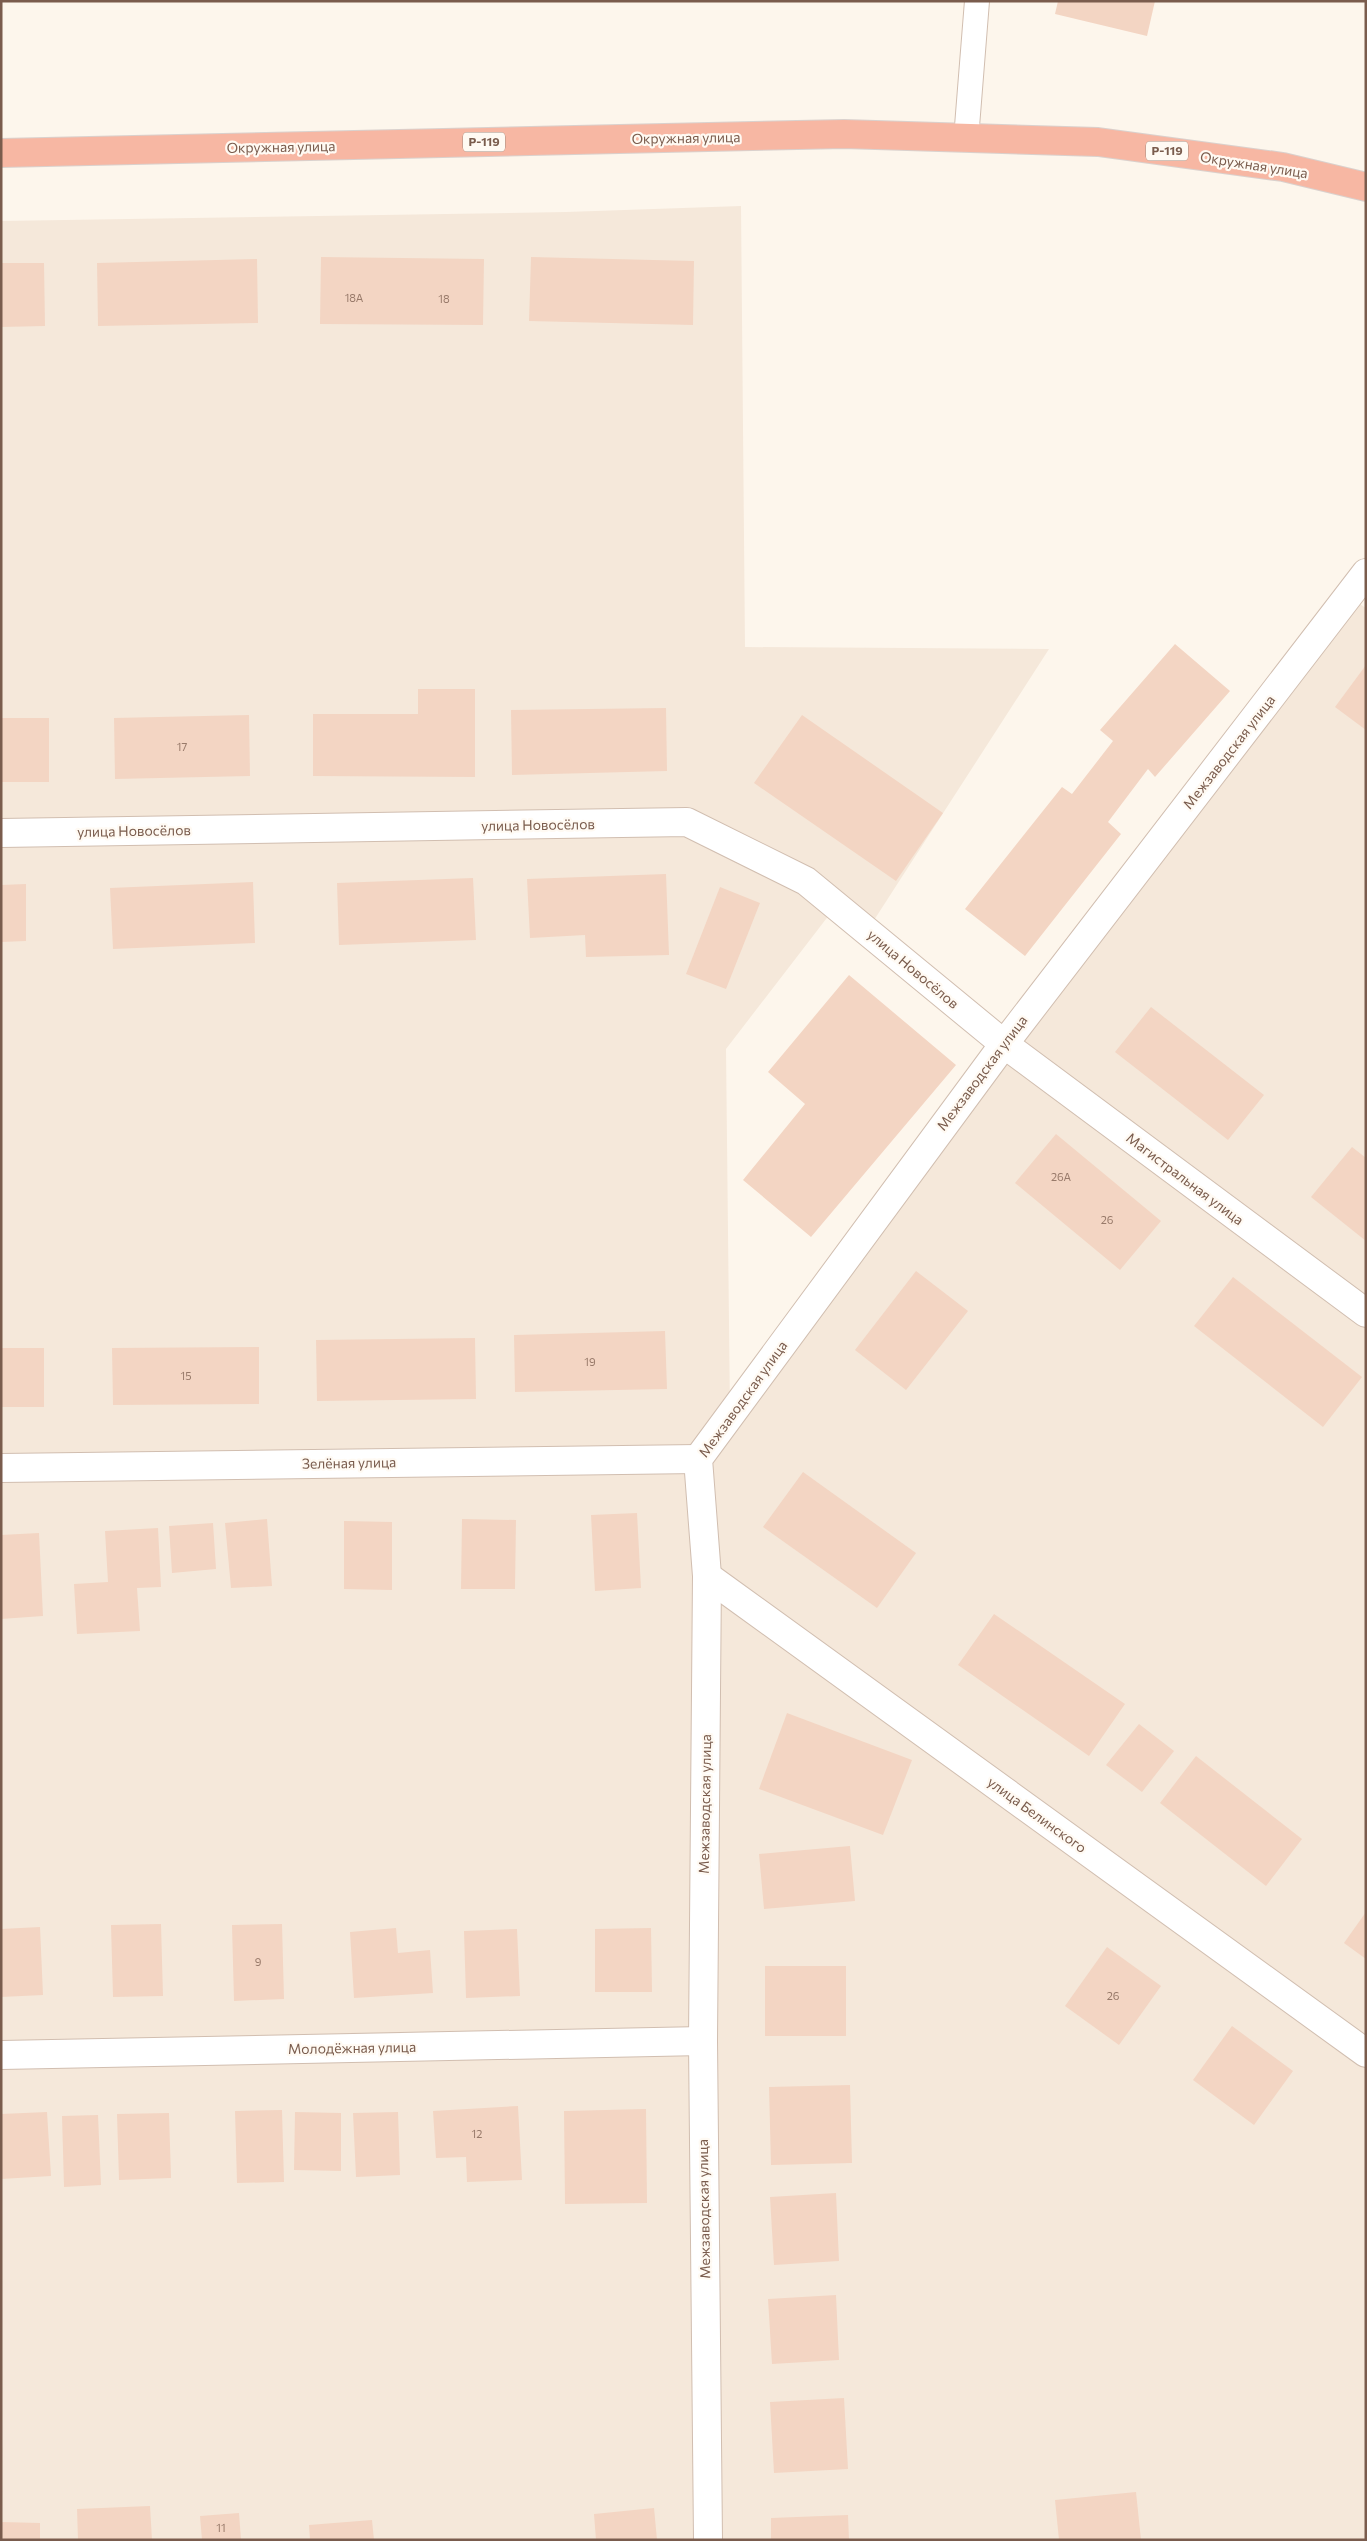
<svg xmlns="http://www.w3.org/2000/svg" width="1367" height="2541" viewBox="0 0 1367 2541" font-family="Commissioner,sans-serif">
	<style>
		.residential { fill: #f5e8da }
		.building { fill: #f3d5c3 }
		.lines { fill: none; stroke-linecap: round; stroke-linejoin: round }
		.lane-casing { stroke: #d1beb0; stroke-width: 26 }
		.street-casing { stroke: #d1beb0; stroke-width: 30 }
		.highway-casing { stroke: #dad1cd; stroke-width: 30 }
		.lane { stroke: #fff; stroke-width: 24 }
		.street { stroke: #fff; stroke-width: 28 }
		.highway { stroke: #f7b7a3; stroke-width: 28 }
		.labels { text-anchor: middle; stroke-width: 4.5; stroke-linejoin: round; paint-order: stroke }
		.number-label { font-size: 11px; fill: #987a6a }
		.shield { fill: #fffaf3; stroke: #a28b7f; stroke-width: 1 }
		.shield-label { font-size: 12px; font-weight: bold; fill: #7a5c4d }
		.street-label { font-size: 14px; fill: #7a5c4d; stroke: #fffaf3 }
	</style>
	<rect width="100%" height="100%" fill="#fdf6ec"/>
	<path class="residential" d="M 741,206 L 745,647 L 1049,649 L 867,931 L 836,906 L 726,1049 L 730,1414 L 1349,597 L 1366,608 L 1366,2540 L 1,2540 L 1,221 L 566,212 Z"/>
	<g class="building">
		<path d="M 1058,1 L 1155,1 L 1147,36 L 1055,14 Z"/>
		<path d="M 321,257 L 484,259 L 483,325 L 320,324 Z"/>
		<path d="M 531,257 L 694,261 L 693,325 L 529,321 Z"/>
		<path d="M 257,259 L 258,323 L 98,326 L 97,263 Z"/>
		<path d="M 1,263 L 44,263 L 45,326 L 1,327 Z"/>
		<path d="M 1175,644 L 1230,691 L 1155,777 L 1148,769 L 1108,822 L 1121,834 L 1025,956 L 965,909 L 1062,787 L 1072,794 L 1113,741 L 1100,730 Z"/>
		<path d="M 1366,665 L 1366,730 L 1335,707 Z"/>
		<path d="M 418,689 L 475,689 L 475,777 L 313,776 L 313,714 L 418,714 Z"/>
		<path d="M 666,708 L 667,771 L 512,775 L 511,710 Z"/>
		<path d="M 249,715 L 250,776 L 115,779 L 114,718 Z"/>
		<path d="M 802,715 L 943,813 L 896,881 L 754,783 Z"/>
		<rect x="1" y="718" width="48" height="64"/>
		<path d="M 666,874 L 669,955 L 586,957 L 585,935 L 530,938 L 527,879 Z"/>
		<path d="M 473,878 L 476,940 L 339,945 L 337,883 Z"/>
		<path d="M 253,882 L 255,943 L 113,949 L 110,888 Z"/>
		<path d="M 26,884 L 26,941 L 1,942 L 1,885 Z"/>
		<path d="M 720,887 L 760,903 L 726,989 L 686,974 Z"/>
		<path d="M 849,975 L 956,1065 L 811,1237 L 743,1180 L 805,1104 L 768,1072 Z"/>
		<path d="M 1151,1007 L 1264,1095 L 1228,1140 L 1115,1052 Z"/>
		<path d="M 1056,1134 L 1161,1221 L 1120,1270 L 1015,1183 Z"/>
		<path d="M 1352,1147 L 1366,1158 L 1366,1241 L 1311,1197 Z"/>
		<path d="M 916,1271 L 968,1311 L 906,1390 L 855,1350 Z"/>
		<path d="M 1233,1277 L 1362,1377 L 1323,1427 L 1194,1326 Z"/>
		<path d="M 665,1331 L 667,1389 L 515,1392 L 514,1335 Z"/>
		<path d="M 475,1338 L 476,1399 L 317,1401 L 316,1340 Z"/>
		<path d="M 259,1347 L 259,1404 L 113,1405 L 112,1348 Z"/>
		<rect x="1" y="1348" width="43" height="59"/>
		<path d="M 803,1472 L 916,1553 L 877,1608 L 763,1527 Z"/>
		<path d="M 637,1513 L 641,1588 L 595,1591 L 591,1515 Z"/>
		<path d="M 267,1519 L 272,1586 L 231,1588 L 225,1523 Z"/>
		<path d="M 462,1519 L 516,1520 L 515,1589 L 461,1589 Z"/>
		<path d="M 344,1521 L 392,1522 L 392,1590 L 344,1589 Z"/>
		<path d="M 213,1523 L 216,1569 L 172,1573 L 169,1526 Z"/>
		<path d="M 158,1528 L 161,1587 L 137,1588 L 140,1631 L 77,1634 L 74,1584 L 108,1582 L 105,1531 Z"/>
		<path d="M 39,1533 L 43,1616 L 1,1619 L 1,1535 Z"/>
		<path d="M 994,1614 L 1125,1704 L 1089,1756 L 958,1665 Z"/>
		<path d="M 787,1713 L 912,1760 L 883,1835 L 759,1789 Z"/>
		<path d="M 1139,1724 L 1174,1751 L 1142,1792 L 1106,1765 Z"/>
		<path d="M 1196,1756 L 1302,1839 L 1266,1886 L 1160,1803 Z"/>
		<path d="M 850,1846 L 855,1901 L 764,1909 L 759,1854 Z"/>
		<path d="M 1366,1912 L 1366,1959 L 1344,1943 Z"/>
		<path d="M 161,1924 L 163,1996 L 113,1997 L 111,1925 Z"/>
		<path d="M 282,1924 L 284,1999 L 234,2001 L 232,1925 Z"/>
		<path d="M 40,1927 L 43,1995 L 1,1997 L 1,1929 Z"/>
		<path d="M 396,1928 L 398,1953 L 430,1950 L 433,1993 L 354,1998 L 350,1932 Z"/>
		<path d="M 651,1928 L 652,1992 L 595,1992 L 595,1929 Z"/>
		<path d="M 517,1929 L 520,1996 L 466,1998 L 464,1931 Z"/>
		<path d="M 1107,1947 L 1161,1986 L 1119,2045 L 1065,2006 Z"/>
		<rect x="765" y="1966" width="81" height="70"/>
		<path d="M 1232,2026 L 1293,2071 L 1254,2125 L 1193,2080 Z"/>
		<path d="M 850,2085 L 852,2163 L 771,2165 L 769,2087 Z"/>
		<path d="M 518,2106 L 522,2180 L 467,2182 L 466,2157 L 436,2158 L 433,2111 Z"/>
		<path d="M 646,2109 L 647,2203 L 565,2204 L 564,2111 Z"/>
		<path d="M 282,2110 L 284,2182 L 237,2183 L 235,2111 Z"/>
		<path d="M 47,2112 L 51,2176 L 1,2179 L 1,2114 Z"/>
		<path d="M 295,2112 L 341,2113 L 341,2171 L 294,2170 Z"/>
		<path d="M 398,2112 L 400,2175 L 356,2177 L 353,2113 Z"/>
		<path d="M 169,2113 L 171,2178 L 119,2180 L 117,2114 Z"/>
		<path d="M 98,2115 L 101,2185 L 64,2187 L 62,2116 Z"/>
		<path d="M 836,2193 L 839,2261 L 774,2265 L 770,2197 Z"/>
		<path d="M 836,2295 L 839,2360 L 772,2364 L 768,2299 Z"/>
		<path d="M 844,2398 L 848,2469 L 774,2473 L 770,2402 Z"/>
		<path d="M 1136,2492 L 1141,2540 L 1059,2540 L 1055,2500 Z"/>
		<path d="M 150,2506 L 152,2540 L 78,2540 L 77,2509 Z"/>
		<path d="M 654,2508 L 657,2540 L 596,2540 L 594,2514 Z"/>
		<path d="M 239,2513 L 241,2540 L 202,2540 L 200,2516 Z"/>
		<path d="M 848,2515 L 849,2540 L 771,2540 L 771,2518 Z"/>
		<path d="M 372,2520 L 374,2540 L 310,2540 L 309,2525 Z"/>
		<path d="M 1,2522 L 40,2523 L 40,2540 L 1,2540 Z"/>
	</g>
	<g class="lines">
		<g class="lane-casing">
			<path id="lane" d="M 966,139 L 977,1"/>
		</g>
		<g class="street-casing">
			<g id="street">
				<path d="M 1,833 L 687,822 L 806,881 L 1004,1044 L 1366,1313"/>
				<path d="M 1,1468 L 698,1459"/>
				<path d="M 707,1576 L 1366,2053"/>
				<path d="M 1,2055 L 703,2041"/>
				<path d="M 708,2540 L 703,2041 L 707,1576 L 698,1459 L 1004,1044 L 1366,573"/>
			</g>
		</g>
		<g class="highway-casing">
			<path id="highway" d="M 1,153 L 844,134 L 1098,142 L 1283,167 L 1366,187"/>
		</g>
		<use href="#lane" class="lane"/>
		<use href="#street" class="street"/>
		<use href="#highway" class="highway"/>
	</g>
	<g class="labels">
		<g class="number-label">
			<text x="354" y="302">18А</text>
			<text x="444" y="303">18</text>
			<text x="182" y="751">17</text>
			<text x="1061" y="1181">26А</text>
			<text x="1107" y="1224">26</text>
			<text x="590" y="1366">19</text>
			<text x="186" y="1380">15</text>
			<text x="258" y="1966">9</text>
			<text x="1113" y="2000">26</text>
			<text x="477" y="2138">12</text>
			<text x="221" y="2532">11</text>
		</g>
		<g class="shield">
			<rect x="463" y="132.5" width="42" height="19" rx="4"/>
			<rect x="1146" y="141.5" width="42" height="19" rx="4"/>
		</g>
		<g class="shield-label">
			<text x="484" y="146">Р-119</text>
			<text x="1167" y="155">Р-119</text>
		</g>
		<g class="street-label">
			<text transform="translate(686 138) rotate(-1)" y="5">Окружная улица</text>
			<text transform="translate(281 147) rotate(-1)" y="5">Окружная улица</text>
			<text transform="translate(1254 165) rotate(9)" y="5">Окружная улица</text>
			<text transform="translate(1229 752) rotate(-52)" y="5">Межзаводская улица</text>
			<text transform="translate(538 825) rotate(-1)" y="5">улица Новосёлов</text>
			<text transform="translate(134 831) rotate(-1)" y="5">улица Новосёлов</text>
			<text transform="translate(913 969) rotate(40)" y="5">улица Новосёлов</text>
			<text transform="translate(982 1073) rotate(-53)" y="5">Межзаводская улица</text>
			<text transform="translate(1185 1179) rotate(37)" y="5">Магистральная улица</text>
			<text transform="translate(743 1399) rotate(-54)" y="5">Межзаводская улица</text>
			<text transform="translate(349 1463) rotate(-1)" y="5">Зелёная улица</text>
			<text transform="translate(705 1804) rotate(-89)" y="5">Межзаводская улица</text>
			<text transform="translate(1037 1815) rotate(36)" y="5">улица Белинского</text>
			<text transform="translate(352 2048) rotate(-1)" y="5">Молодёжная улица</text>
			<text transform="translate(704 2209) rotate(-91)" y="5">Межзаводская улица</text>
		</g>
	</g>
	<rect width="1367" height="2541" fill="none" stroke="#7a5c4d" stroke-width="5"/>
</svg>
